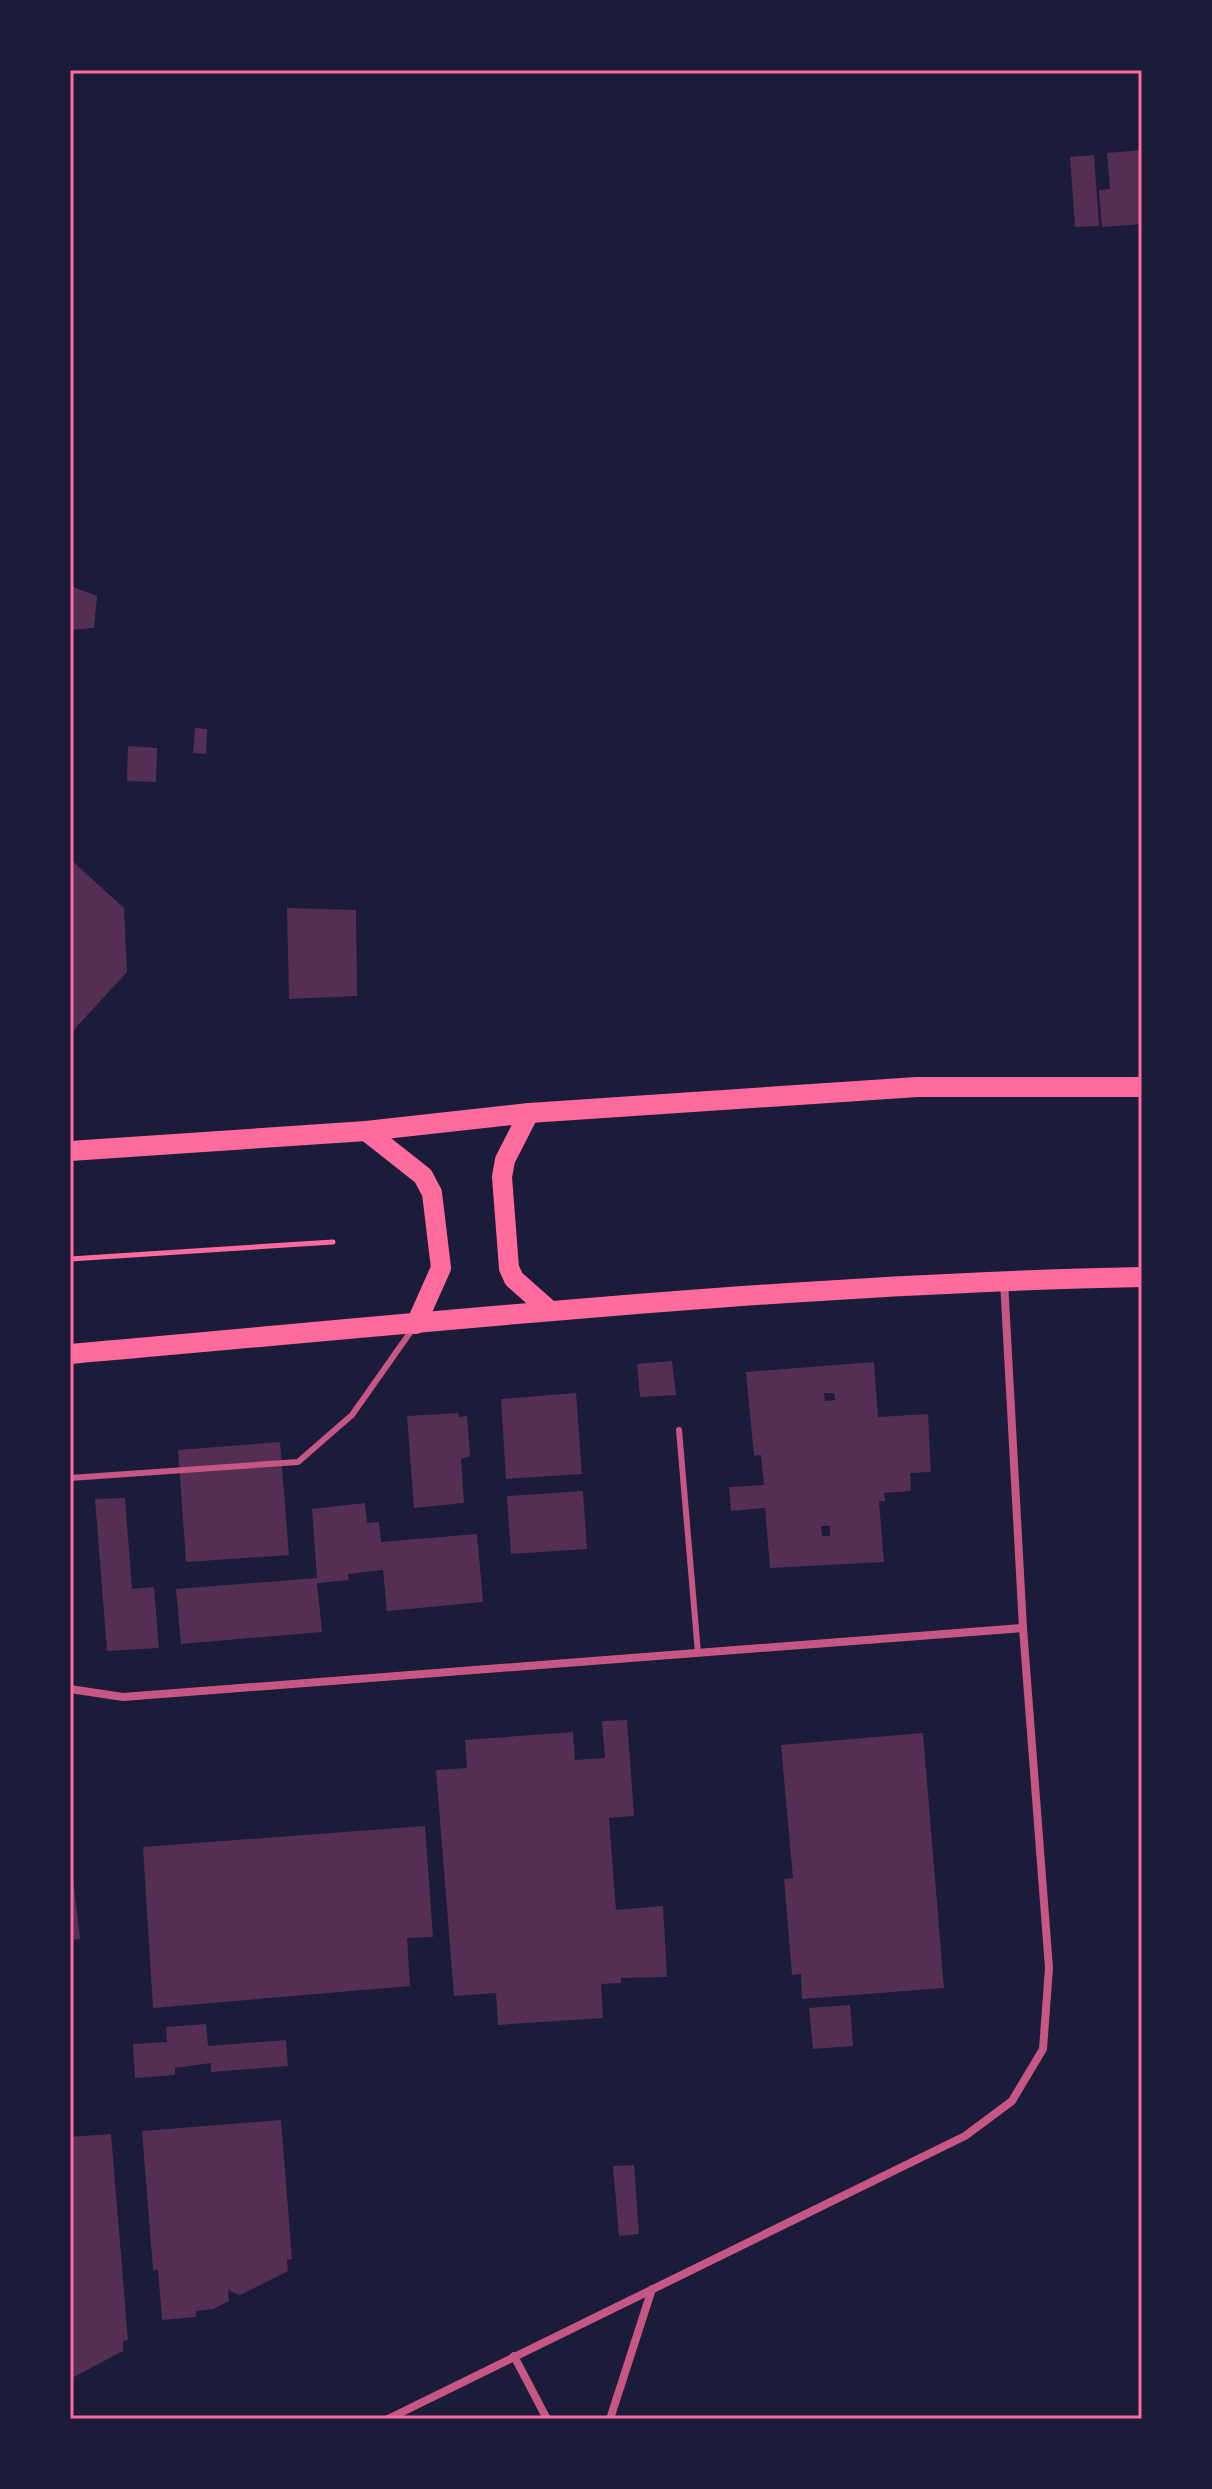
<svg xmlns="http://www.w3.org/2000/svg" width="1212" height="2489" viewBox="0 0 1212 2489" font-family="'Sofia Sans Condensed',sans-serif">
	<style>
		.building { fill: #542f53; fill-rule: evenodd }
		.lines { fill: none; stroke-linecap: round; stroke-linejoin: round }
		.path { stroke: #ff6b9d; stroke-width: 5 }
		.service { stroke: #c65784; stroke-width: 6 }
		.minor { stroke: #c65784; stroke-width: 8 }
		.primary { stroke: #ff6b9d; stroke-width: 20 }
		.neatline { fill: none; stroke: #ff6b9d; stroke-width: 3 }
	</style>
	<rect width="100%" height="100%" fill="#1b1b3a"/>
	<g class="building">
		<path d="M 1142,150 L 1142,224 L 1102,227 L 1099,190 L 1110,189 L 1107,153 Z"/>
		<path d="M 1094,155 L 1099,226 L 1075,227 L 1070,157 Z"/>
		<path d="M 70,586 L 97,596 L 94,628 L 70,630 Z"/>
		<path d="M 195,728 L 207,729 L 206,754 L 193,753 Z"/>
		<path d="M 128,746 L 157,748 L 156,782 L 127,781 Z"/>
		<path d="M 70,859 L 124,908 L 127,972 L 70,1034 Z"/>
		<path d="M 287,908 L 356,910 L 357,996 L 289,999 Z"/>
		<path d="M 672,1361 L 676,1395 L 640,1397 L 637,1364 Z"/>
		<path d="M 874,1362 L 878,1417 L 928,1414 L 931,1472 L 910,1473 L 911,1491 L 884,1493 L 885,1501 L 879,1501 L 884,1562 L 770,1568 L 765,1508 L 731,1511 L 729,1487 L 764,1485 L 761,1455 L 754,1456 L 746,1372 ZM 824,1393 L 834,1393 L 835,1400 L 825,1401 ZM 821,1526 L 830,1526 L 830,1536 L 822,1536 Z"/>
		<path d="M 576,1393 L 582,1474 L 506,1479 L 501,1399 Z"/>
		<path d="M 458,1413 L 459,1417 L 467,1416 L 470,1456 L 461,1459 L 464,1503 L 414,1508 L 407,1416 Z"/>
		<path d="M 280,1442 L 289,1555 L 186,1562 L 178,1450 Z"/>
		<path d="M 583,1491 L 587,1549 L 511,1554 L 507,1496 Z"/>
		<path d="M 125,1498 L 132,1589 L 154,1587 L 159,1648 L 107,1651 L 95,1499 Z"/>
		<path d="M 365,1503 L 367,1523 L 379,1522 L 381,1542 L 477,1534 L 483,1602 L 387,1611 L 383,1570 L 348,1574 L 349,1580 L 317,1583 L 322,1632 L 181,1644 L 176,1589 L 317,1578 L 312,1509 Z"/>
		<path d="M 627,1720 L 634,1816 L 609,1818 L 616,1910 L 663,1906 L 667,1977 L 621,1978 L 621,1983 L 601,1984 L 603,2018 L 498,2025 L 496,1993 L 454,1996 L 436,1770 L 467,1768 L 465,1740 L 573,1732 L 575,1760 L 605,1758 L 602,1721 Z"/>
		<path d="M 923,1733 L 944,1988 L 802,1999 L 801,1974 L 792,1975 L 784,1879 L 793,1878 L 781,1745 Z"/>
		<path d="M 425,1826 L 433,1937 L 407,1938 L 410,1986 L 153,2008 L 143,1847 Z"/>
		<path d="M 70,1850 L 80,1939 L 70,1940 Z"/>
		<path d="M 850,2005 L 853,2046 L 813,2049 L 809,2008 Z"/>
		<path d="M 206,2024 L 208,2046 L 286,2040 L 288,2066 L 211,2072 L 211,2063 L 175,2068 L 175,2075 L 135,2078 L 133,2044 L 167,2042 L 166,2027 Z"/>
		<path d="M 281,2120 L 292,2259 L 287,2260 L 288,2271 L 240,2295 L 228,2290 L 229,2301 L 213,2309 L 196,2311 L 196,2317 L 162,2320 L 158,2270 L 153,2270 L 142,2131 Z"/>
		<path d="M 111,2134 L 128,2340 L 123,2341 L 123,2351 L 70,2379 L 70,2137 Z"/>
		<path d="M 634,2165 L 639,2234 L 619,2236 L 613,2166 Z"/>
	</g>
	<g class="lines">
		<path class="path" d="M 70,1259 L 333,1242"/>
		<g class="service">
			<path d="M 679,1430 L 698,1653"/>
			<path d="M 70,1478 L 298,1462 L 352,1415 L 414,1327"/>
		</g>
		<g class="minor">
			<path d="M 70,1689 L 123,1697 L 1023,1628"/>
			<path d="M 514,2356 L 547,2419"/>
			<path d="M 388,2419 L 965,2136 L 1012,2101 L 1043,2049 L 1049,1968 L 1023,1628 L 1004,1281"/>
			<path d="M 610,2419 L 652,2289"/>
		</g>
		<g class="primary">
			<path d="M 529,1113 L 505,1160 L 502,1177 L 509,1268 L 514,1279 L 549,1310"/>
			<path d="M 366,1131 L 423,1176 L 432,1193 L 441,1268 L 416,1324"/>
			<path d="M 70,1151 L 366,1131 L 529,1113 L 917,1087 L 1142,1087"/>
			<path d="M 70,1354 C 427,1323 784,1284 1142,1277"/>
		</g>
	</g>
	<rect width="1212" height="2489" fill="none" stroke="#1b1b3a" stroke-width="144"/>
	<rect x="72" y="72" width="1068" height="2345" class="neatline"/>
</svg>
